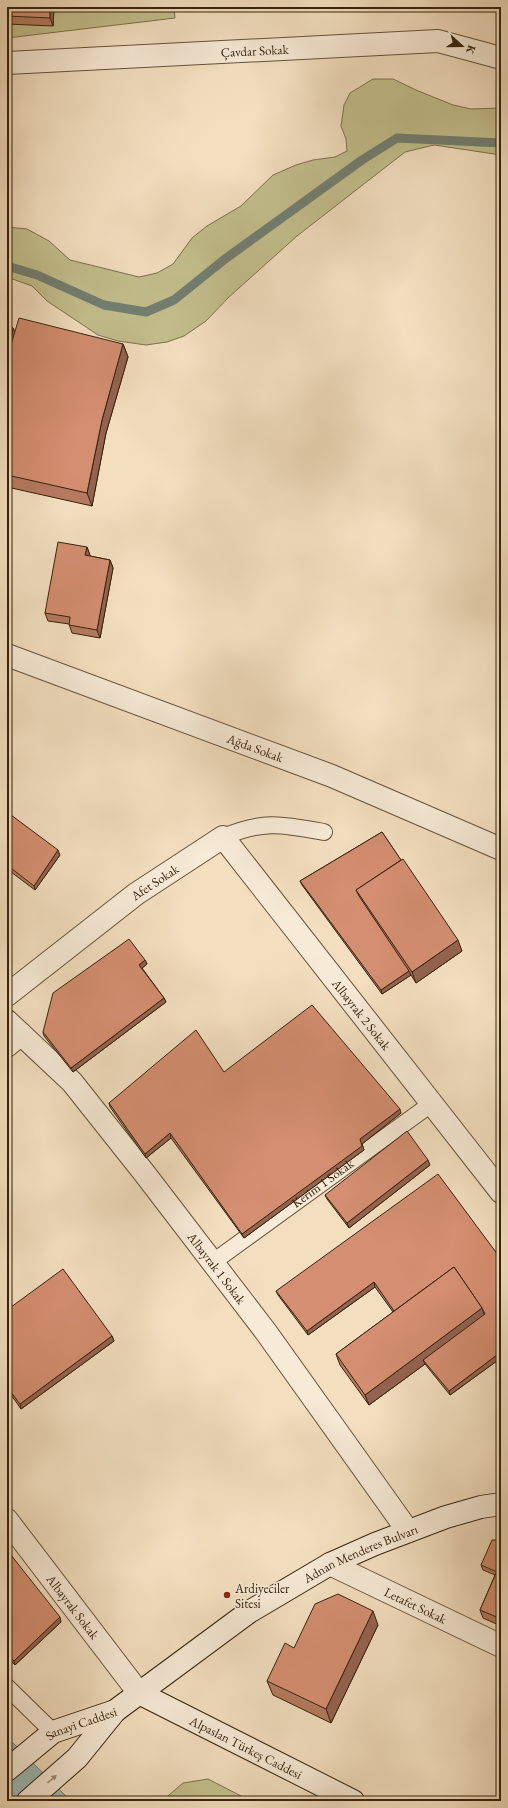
<svg xmlns="http://www.w3.org/2000/svg" width="508" height="1808" viewBox="0 0 508 1808" font-family="'EB Garamond',serif">
	<style>
		.green { fill: #c3bf8d; stroke: #7c714c }
		.water { fill: #9bbcb6; stroke: #727f72 }
		.lines { fill: none; stroke-linecap: round; stroke-linejoin: round }
		.stream { stroke: #727f72; stroke-width: 9 }
		.lane-casing { stroke: #645239; stroke-width: 18 }
		.street-casing { stroke: #645239; stroke-width: 24 }
		.secondary-casing { stroke: #35230c; stroke-width: 24 }
		.lane { stroke: #f7ead6; stroke-width: 16 }
		.street { stroke: #f7ead6; stroke-width: 22 }
		.secondary { stroke: #f7ead6; stroke-width: 22 }
		.wall { fill: #b67a61; stroke: #35230c }
		.shaded-wall { fill: #94634f; stroke: #35230c }
		.building { fill: #d48e71; stroke: #35230c }
		.oneway { fill: #a0907b }
		.poi-dot { fill: #8f2418; stroke: #f7ead6; stroke-width: 1.5 }
		.labels { text-anchor: middle; stroke-width: 3; stroke-linejoin: round; paint-order: stroke }
		.street-label { font-size: 13px; fill: #35230c; stroke: #f7ead6 }
		.poi-label { font-size: 13px; fill: #35230c; stroke: #f7ead6; text-anchor: start }
	</style>
	<rect width="100%" height="100%" fill="#f3dfc0"/>
	<filter id="stains"><feTurbulence type="fractalNoise" baseFrequency=".005" numOctaves="4"/><feColorMatrix values="0 0 0 0 .2 0 0 0 0 .09 0 0 0 0 .02 0 0 0 .5 -.17"/></filter>
	<radialGradient id="worn" r=".72"><stop offset=".6" stop-color="#630" stop-opacity="0"/><stop offset="1" stop-color="#630" stop-opacity=".3"/></radialGradient>
	<g class="green">
		<path d="M 7,7 L 174,7 L 175,18 L 7,38 Z"/>
		<path d="M 373,79 L 393,79 L 416,90 L 453,105 L 471,109 L 501,108 L 501,155 L 434,145 L 405,152 L 297,236 L 229,297 L 206,321 L 184,336 L 167,342 L 146,345 L 118,341 L 98,335 L 47,301 L 32,286 L 7,277 L 7,227 L 27,229 L 49,241 L 70,260 L 139,277 L 157,273 L 173,264 L 192,238 L 207,226 L 241,206 L 273,175 L 296,165 L 313,160 L 335,157 L 347,151 L 346,139 L 341,126 L 344,105 L 350,93 Z"/>
		<path d="M 208,1779 L 251,1801 L 162,1801 L 183,1783 Z"/>
	</g>
	<path class="water" d="M 7,1738 L 13,1743 L 71,1801 L 7,1801 Z"/>
	<g class="lines">
		<path class="stream" d="M 7,266 L 37,275 L 104,305 L 146,312 L 174,300 L 225,259 L 362,160 L 397,138 L 501,143"/>
		<g class="lane-casing">
			<g id="lane">
				<path d="M 223,837 C 264,820 281,824 324,832"/>
				<path id="s1" d="M 213,1262 L 431,1104"/>
				<path d="M 7,1687 L 53,1732"/>
			</g>
		</g>
		<g class="street-casing">
			<g id="street">
				<path id="s2" d="M 7,63 L 438,41 L 501,58"/>
				<path id="s3" d="M 7,655 L 332,776 L 501,849"/>
				<path id="s4" d="M 7,995 L 136,894 L 223,837 L 501,1192"/>
				<path id="s5" d="M 7,1021 L 72,1082 L 145,1174 L 266,1332 L 408,1531"/>
				<path d="M 7,1046 L 21,1034"/>
				<path id="s6" d="M 7,1520 L 139,1693"/>
				<path id="s7" d="M 330,1564 L 501,1646"/>
			</g>
		</g>
		<g class="secondary-casing">
			<g id="secondary">
				<path id="s8" d="M 139,1693 L 353,1801"/>
				<path id="s9" d="M 7,1770 L 53,1732 L 115,1711 L 249,1612 L 330,1564 L 375,1544 L 446,1517 L 481,1507 L 501,1504"/>
				<path d="M 28,1801 L 77,1758 L 115,1711"/>
			</g>
		</g>
		<use href="#lane" class="lane"/>
		<use href="#street" class="street"/>
		<use href="#secondary" class="secondary"/>
	</g>
	<g class="wall">
		<path d="M 7,7 L 54,7 L 53,26 L 7,24 Z"/>
		<path d="M 7,325 L 13,328 L 15,332 L 123,344 L 128,357 L 106,433 L 92,506 L 7,487 Z"/>
		<path d="M 87,547 L 90,556 L 110,560 L 113,568 L 100,638 L 72,633 L 69,624 L 48,621 L 45,613 Z"/>
		<path d="M 7,812 L 60,855 L 35,890 L 7,869 Z"/>
		<path d="M 382,832 L 462,951 L 416,983 L 411,975 L 382,994 L 302,885 L 300,881 Z"/>
		<path d="M 145,960 L 147,964 L 142,968 L 164,998 L 166,1002 L 73,1072 L 44,1036 L 43,1032 Z"/>
		<path d="M 224,1072 L 401,1113 L 362,1144 L 364,1150 L 244,1238 L 171,1138 L 146,1158 L 110,1107 L 109,1103 Z"/>
		<path d="M 430,1165 L 349,1228 L 327,1199 L 325,1195 Z"/>
		<path d="M 501,1259 L 501,1358 L 450,1395 L 425,1364 L 369,1405 L 340,1365 L 336,1354 L 393,1312 L 375,1287 L 308,1335 L 278,1295 L 276,1291 Z"/>
		<path d="M 7,1310 L 112,1336 L 114,1341 L 21,1409 L 7,1389 Z"/>
		<path d="M 501,1540 L 501,1626 L 483,1618 L 480,1610 L 495,1575 L 483,1570 L 481,1565 Z"/>
		<path d="M 7,1550 L 61,1622 L 15,1665 L 7,1657 Z"/>
		<path d="M 378,1625 L 331,1723 L 273,1695 L 267,1681 L 294,1648 Z"/>
	</g>
	<g class="shaded-wall">
		<path d="M 50,7 L 54,7 L 53,26 L 50,18 Z"/>
		<path d="M 13,328 L 16,336 L 7,358 Z"/>
		<path d="M 123,344 L 128,357 L 106,433 L 92,506 L 87,493 L 102,420 Z"/>
		<path d="M 87,547 L 90,555 L 88,563 L 85,555 Z"/>
		<path d="M 110,560 L 113,568 L 100,638 L 97,630 Z"/>
		<path d="M 58,850 L 60,855 L 35,890 L 34,886 Z"/>
		<path d="M 458,940 L 462,951 L 416,983 L 412,972 Z"/>
		<path d="M 145,960 L 147,964 L 141,969 L 139,965 Z"/>
		<path d="M 409,971 L 411,975 L 382,994 L 381,990 Z"/>
		<path d="M 164,998 L 166,1002 L 73,1072 L 71,1068 Z"/>
		<path d="M 400,1109 L 401,1113 L 362,1144 L 364,1150 L 244,1238 L 242,1234 L 360,1139 Z"/>
		<path d="M 170,1133 L 171,1138 L 146,1158 L 145,1154 Z"/>
		<path d="M 428,1160 L 430,1165 L 349,1228 L 347,1223 Z"/>
		<path d="M 374,1282 L 375,1287 L 308,1335 L 307,1331 Z"/>
		<path d="M 482,1308 L 486,1319 L 423,1360 L 425,1364 L 369,1405 L 365,1395 Z"/>
		<path d="M 112,1336 L 114,1341 L 21,1409 L 20,1404 Z"/>
		<path d="M 501,1352 L 501,1358 L 450,1395 L 449,1391 Z"/>
		<path d="M 373,1611 L 378,1625 L 331,1723 L 326,1709 Z"/>
		<path d="M 60,1617 L 61,1622 L 15,1665 L 14,1661 Z"/>
	</g>
	<g class="building">
		<path d="M 7,7 L 50,7 L 50,18 L 7,16 Z"/>
		<path d="M 19,318 L 123,344 L 102,420 L 87,493 L 7,475 L 7,358 Z"/>
		<path d="M 7,325 L 13,328 L 7,358 Z"/>
		<path d="M 58,542 L 87,547 L 85,555 L 110,560 L 97,630 L 69,625 L 70,617 L 45,613 Z"/>
		<path d="M 7,812 L 58,850 L 34,886 L 7,865 Z"/>
		<path d="M 382,832 L 401,860 L 356,890 L 359,896 L 409,971 L 381,990 L 300,881 Z"/>
		<path d="M 403,859 L 458,940 L 412,972 L 356,890 Z"/>
		<path d="M 129,939 L 145,960 L 139,965 L 164,998 L 71,1068 L 43,1032 L 53,993 Z"/>
		<path d="M 312,1005 L 400,1109 L 360,1139 L 362,1146 L 242,1234 L 170,1133 L 145,1154 L 109,1103 L 196,1030 L 224,1072 Z"/>
		<path d="M 407,1131 L 428,1160 L 347,1223 L 325,1195 Z"/>
		<path d="M 438,1174 L 501,1259 L 501,1352 L 449,1391 L 423,1360 L 485,1314 L 482,1308 L 454,1267 L 394,1311 L 374,1282 L 307,1331 L 276,1291 Z"/>
		<path d="M 454,1267 L 482,1308 L 365,1395 L 336,1354 Z"/>
		<path d="M 63,1269 L 112,1336 L 20,1404 L 7,1387 L 7,1310 Z"/>
		<path d="M 492,1540 L 501,1540 L 501,1573 L 497,1571 L 497,1572 L 481,1565 Z"/>
		<path d="M 7,1550 L 60,1617 L 14,1661 L 7,1654 Z"/>
		<path d="M 497,1571 L 501,1573 L 501,1619 L 480,1610 Z"/>
		<path d="M 338,1594 L 373,1611 L 326,1709 L 267,1681 L 285,1643 L 294,1648 L 315,1604 Z"/>
	</g>
	<defs><path id="oneway-solid" d="M-6-.8H1V-3.2L6.5 0L1 3.2V.8H-6Z"/></defs>
	<use class="oneway" href="#oneway-solid" transform="translate(52 1779) rotate(-41)"/>
	<circle class="poi-dot" cx="227" cy="1595" r="4"/>
	<g class="labels">
		<g class="street-label">
			<text dy="5" stroke="none"><textPath href="#s2" startOffset="248">Çavdar Sokak</textPath></text>
			<text dy="5" stroke="none"><textPath href="#s3" startOffset="265">Ağda Sokak</textPath></text>
			<text dy="5" stroke="none"><textPath href="#s4" startOffset="186">Afet Sokak</textPath></text>
			<text dy="5" stroke="none"><textPath href="#s4" startOffset="493">Albayrak 2 Sokak</textPath></text>
			<text dy="5" stroke="none"><textPath href="#s1" startOffset="135">Kerim 1 Sokak</textPath></text>
			<text dy="5" stroke="none"><textPath href="#s5" startOffset="325">Albayrak 1 Sokak</textPath></text>
			<text dy="5" stroke="none"><textPath href="#s9" startOffset="418">Adnan Menderes Bulvarı</textPath></text>
			<text dy="5" stroke="none"><textPath href="#s7" startOffset="95">Letafet Sokak</textPath></text>
			<text dy="5" stroke="none"><textPath href="#s6" startOffset="109">Albayrak Sokak</textPath></text>
			<text dy="5" stroke="none"><textPath href="#s9" startOffset="89">Sanayi Caddesi</textPath></text>
			<text dy="5" stroke="none"><textPath href="#s8" startOffset="120">Alpaslan Türkeş Caddesi</textPath></text>
		</g>
		<g class="poi-label">
			<text x="235" y="1593">Ardiyeciler<tspan x="235" dy="15">Sitesi</tspan></text>
		</g>
	</g>
	<rect width="508" height="1808" fill="none" stroke="#f3dfc0" stroke-width="24"/>
	<rect x="8" y="8" width="492" height="1792" fill="none" stroke="#35230c" stroke-width="2"/>
	<rect x="12" y="12" width="484" height="1784" fill="none" stroke="#35230c"/>
	<g transform="translate(462 46) rotate(111)" stroke="#f7ead6" stroke-width="3" paint-order="stroke">
	<path d="M0-3L7 15L0 10L-7 15Z" fill="#35230c"/>
	<text y="-6" font-size="11" font-weight="bold" text-anchor="middle" fill="#35230c">K</text>
	</g>
	<rect width="100%" height="100%" filter="url(#stains)"/>
	<rect width="100%" height="100%" fill="url(#worn)"/>
</svg>
